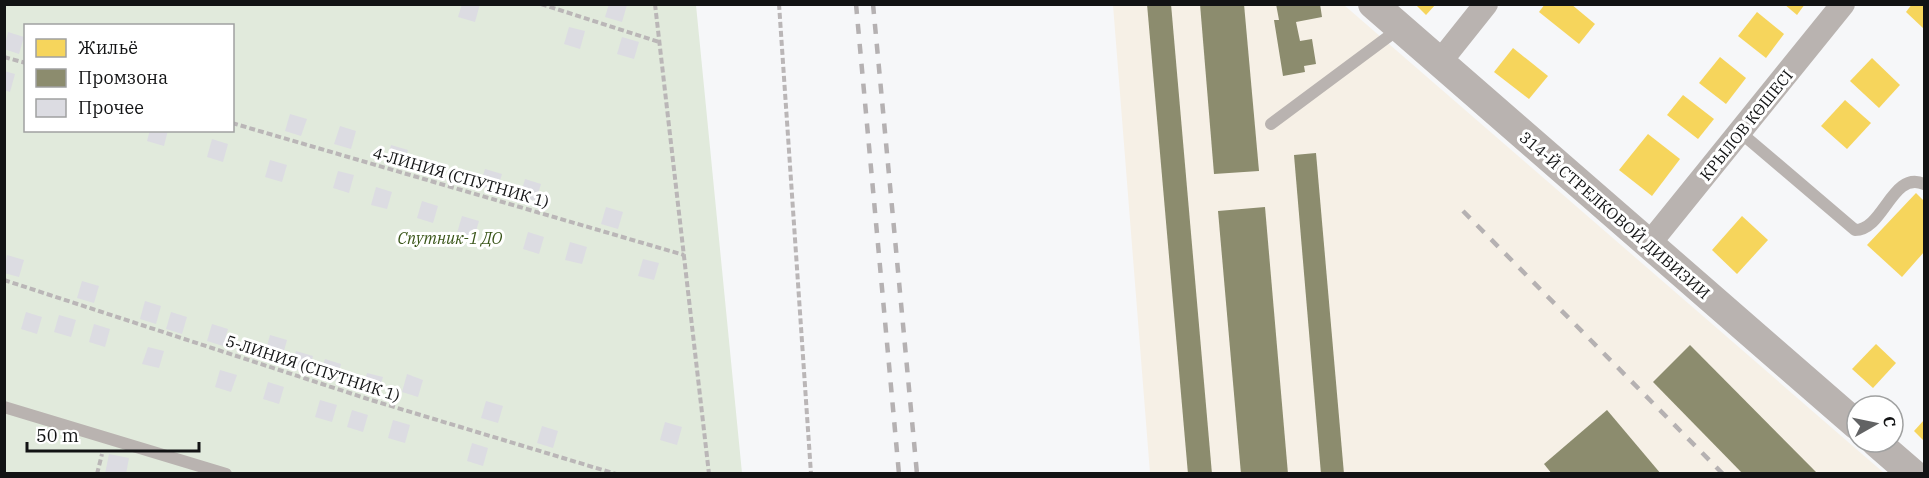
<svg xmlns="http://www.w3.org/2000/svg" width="1929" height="478" viewBox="0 0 1929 478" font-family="'IBM Plex Serif',serif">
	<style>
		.industrial { fill: #f6f0e6 }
		.green { fill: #e1eadc; fill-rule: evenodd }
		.homes { fill: #f6d55c }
		.industry { fill: #8c8c6e }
		.building { fill: #dcdce2 }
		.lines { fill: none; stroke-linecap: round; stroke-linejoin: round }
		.path { stroke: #bab6b7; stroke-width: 4; stroke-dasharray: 6 3; stroke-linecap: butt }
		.service { stroke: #b9b3b0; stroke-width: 12 }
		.minor { stroke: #b9b3b0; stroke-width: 24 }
		.tertiary { stroke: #b9b3b0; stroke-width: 30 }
		.rail { stroke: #b5b1b2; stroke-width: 4.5; stroke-dasharray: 10 10; stroke-linecap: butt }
		.labels { text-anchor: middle; stroke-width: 6; stroke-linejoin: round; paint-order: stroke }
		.street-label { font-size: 16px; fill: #121314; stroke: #fff }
		.park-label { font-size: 16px; font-style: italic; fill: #395518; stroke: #fff }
	</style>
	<rect width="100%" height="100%" fill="#f6f7f9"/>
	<path class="industrial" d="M 1113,5 L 1344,5 L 1884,473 L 1150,473 Z"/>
	<path class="green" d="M 4,5 L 696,5 L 742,473 L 5,473 ZM 26,26 L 232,26 L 232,130 L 26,130 Z"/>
	<g class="homes">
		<path d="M 1415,4 L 1436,4 L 1426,15 Z"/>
		<path d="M 1545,4 L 1571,4 L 1595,24 L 1579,44 L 1539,12 Z"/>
		<path d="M 1784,4 L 1805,4 L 1797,15 Z"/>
		<path d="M 1912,4 L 1924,4 L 1924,29 L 1906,12 Z"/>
		<path d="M 1757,12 L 1784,34 L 1766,58 L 1738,36 Z"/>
		<path d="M 1513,48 L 1548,76 L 1529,99 L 1494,72 Z"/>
		<path d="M 1720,57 L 1746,78 L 1726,104 L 1699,83 Z"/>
		<path d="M 1872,58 L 1900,85 L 1879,108 L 1850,81 Z"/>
		<path d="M 1683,95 L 1714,119 L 1698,139 L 1667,115 Z"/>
		<path d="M 1845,100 L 1871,123 L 1847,149 L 1821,126 Z"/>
		<path d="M 1648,134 L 1680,159 L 1652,196 L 1619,170 Z"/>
		<path d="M 1916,193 L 1924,201 L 1924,252 L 1902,277 L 1867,245 Z"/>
		<path d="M 1742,216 L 1768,240 L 1737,274 L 1712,250 Z"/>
		<path d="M 1876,344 L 1896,363 L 1873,388 L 1852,369 Z"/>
		<path d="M 1924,420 L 1924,441 L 1914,431 Z"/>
	</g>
	<g class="industry">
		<path d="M 1147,4 L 1171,4 L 1212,474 L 1188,474 Z"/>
		<path d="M 1200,4 L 1244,4 L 1259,171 L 1214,174 Z"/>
		<path d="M 1276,4 L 1320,4 L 1322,17 L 1296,22 L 1300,41 L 1312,39 L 1316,64 L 1304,66 L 1305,72 L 1283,76 L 1274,20 L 1279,20 Z"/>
		<path d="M 1316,153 L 1344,474 L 1321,474 L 1294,155 Z"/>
		<path d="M 1265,207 L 1288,474 L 1241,474 L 1218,211 Z"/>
		<path d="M 1690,345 L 1818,474 L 1743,474 L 1653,382 Z"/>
		<path d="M 1607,410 L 1661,474 L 1552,474 L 1544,464 Z"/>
	</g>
	<g class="building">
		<path d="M 462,4 L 480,4 L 475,22 L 458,17 Z"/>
		<path d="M 609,4 L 627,5 L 622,22 L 605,17 Z"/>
		<path d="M 569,27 L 585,31 L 580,49 L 564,44 Z"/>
		<path d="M 8,32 L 24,37 L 19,54 L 4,49 Z"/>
		<path d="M 622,37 L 639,42 L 634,59 L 617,54 Z"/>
		<path d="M 4,71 L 15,74 L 10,92 L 4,90 Z"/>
		<path d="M 290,114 L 307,119 L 301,136 L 285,131 Z"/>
		<path d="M 340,126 L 356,131 L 351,149 L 334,144 Z"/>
		<path d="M 150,130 L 168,130 L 164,146 L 147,141 Z"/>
		<path d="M 212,139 L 228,144 L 223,162 L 207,157 Z"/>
		<path d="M 391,145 L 408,150 L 403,167 L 386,162 Z"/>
		<path d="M 270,160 L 287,165 L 282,182 L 265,177 Z"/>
		<path d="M 485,169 L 502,174 L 497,191 L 480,186 Z"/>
		<path d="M 338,171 L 354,175 L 349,193 L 333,188 Z"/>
		<path d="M 525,179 L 541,184 L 536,201 L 520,197 Z"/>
		<path d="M 376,187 L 392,192 L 387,209 L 371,205 Z"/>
		<path d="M 422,201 L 438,206 L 433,223 L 417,218 Z"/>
		<path d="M 606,207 L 623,212 L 618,229 L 601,224 Z"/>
		<path d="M 462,216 L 479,221 L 474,238 L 457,233 Z"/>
		<path d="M 528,232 L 544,237 L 539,254 L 523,249 Z"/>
		<path d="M 570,242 L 587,247 L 582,264 L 565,260 Z"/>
		<path d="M 7,255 L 24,260 L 19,277 L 4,273 Z"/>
		<path d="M 643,259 L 659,263 L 654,280 L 638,276 Z"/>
		<path d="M 82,281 L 99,286 L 94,303 L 77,298 Z"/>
		<path d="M 145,301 L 161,306 L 156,324 L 140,319 Z"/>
		<path d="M 26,312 L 42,317 L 37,334 L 21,329 Z"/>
		<path d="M 171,312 L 187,317 L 182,334 L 166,329 Z"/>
		<path d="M 59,315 L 76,320 L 71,337 L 54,332 Z"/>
		<path d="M 94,324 L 110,329 L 105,347 L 89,342 Z"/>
		<path d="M 212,324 L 228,329 L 223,346 L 207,341 Z"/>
		<path d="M 270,335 L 287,340 L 282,358 L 265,353 Z"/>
		<path d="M 148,347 L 164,351 L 159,368 L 142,364 Z"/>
		<path d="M 296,351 L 313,356 L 308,373 L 291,368 Z"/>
		<path d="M 325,359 L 341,364 L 336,381 L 320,376 Z"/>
		<path d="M 220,370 L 237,375 L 231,392 L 215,387 Z"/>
		<path d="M 367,373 L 383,377 L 378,394 L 362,390 Z"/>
		<path d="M 407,374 L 423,380 L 418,397 L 402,392 Z"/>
		<path d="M 268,382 L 284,387 L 279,404 L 263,399 Z"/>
		<path d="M 320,400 L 337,405 L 332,422 L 315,417 Z"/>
		<path d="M 486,401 L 503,406 L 498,423 L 481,418 Z"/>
		<path d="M 352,410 L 368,415 L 363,432 L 347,427 Z"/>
		<path d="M 393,420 L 410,425 L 405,443 L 388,438 Z"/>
		<path d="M 665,422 L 682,427 L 677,445 L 660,440 Z"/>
		<path d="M 542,426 L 558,431 L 553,448 L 537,443 Z"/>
		<path d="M 472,443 L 488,448 L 483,466 L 467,461 Z"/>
		<path d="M 109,454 L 129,458 L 126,474 L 105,474 Z"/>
	</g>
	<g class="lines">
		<g class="path">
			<path d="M 541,4 L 659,42"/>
			<path d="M 655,4 L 709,474"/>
			<path d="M 779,4 L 811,474"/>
			<path d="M 4,57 L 26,63"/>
			<path d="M 232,123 L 684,255"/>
			<path d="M 4,280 L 371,400 L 616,474"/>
			<path d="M 97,474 L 102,454"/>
		</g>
		<g class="service">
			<path d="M 1271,124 L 1400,28"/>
			<path d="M 1741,133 L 1855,230 C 1884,230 1892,170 1924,184"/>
			<path d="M 4,407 L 226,474"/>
		</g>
		<g class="minor">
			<path d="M 1439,63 L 1486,4"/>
			<path d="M 1649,244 L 1843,4"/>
		</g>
		<g class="tertiary">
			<path d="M 1373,4 L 1857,425"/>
			<path d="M 1876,442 L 1913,474"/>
		</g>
		<g class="rail">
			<path d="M 856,4 L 899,474"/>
			<path d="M 873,4 L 917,474"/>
			<path d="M 1463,211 L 1723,474"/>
		</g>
	</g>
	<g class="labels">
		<g class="street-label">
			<text transform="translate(1746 125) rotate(-51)" y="6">КРЫЛОВ КӨШЕСІ</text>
			<text transform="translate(461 177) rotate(16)" y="6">4-ЛИНИЯ (СПУТНИК 1)</text>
			<text transform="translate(1615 215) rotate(41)" y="6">314-Й СТРЕЛКОВОЙ ДИВИЗИИ</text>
			<text transform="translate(313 368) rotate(18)" y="6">5-ЛИНИЯ (СПУТНИК 1)</text>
		</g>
		<g class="park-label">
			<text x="450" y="244">Спутник-1 ДО</text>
		</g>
	</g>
	<rect width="1929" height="478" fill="none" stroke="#121314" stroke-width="12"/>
	<rect x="24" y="24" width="210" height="108" fill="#ffffff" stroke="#a0a1a1" stroke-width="1.5"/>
	<rect x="36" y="39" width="30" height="18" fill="#f6d55c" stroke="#a0a1a1" stroke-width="1.5"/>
	<text x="78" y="54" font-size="18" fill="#121314">Жильё</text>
	<rect x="36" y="69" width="30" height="18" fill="#8c8c6e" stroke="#a0a1a1" stroke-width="1.5"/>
	<text x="78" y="84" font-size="18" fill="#121314">Промзона</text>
	<rect x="36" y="99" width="30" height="18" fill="#dcdce2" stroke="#a0a1a1" stroke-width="1.5"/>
	<text x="78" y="114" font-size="18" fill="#121314">Прочее</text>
	<g transform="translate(1875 424) rotate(81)"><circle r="28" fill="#ffffff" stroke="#a0a1a1" stroke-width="1.5"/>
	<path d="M0-4.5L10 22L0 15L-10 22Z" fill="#626364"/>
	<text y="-9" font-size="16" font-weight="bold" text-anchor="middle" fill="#121314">С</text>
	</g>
	<path d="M27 442v9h172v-9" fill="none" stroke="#121314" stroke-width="3"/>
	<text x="36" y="442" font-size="18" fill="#121314" stroke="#ffffff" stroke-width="4.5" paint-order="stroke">50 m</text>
</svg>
